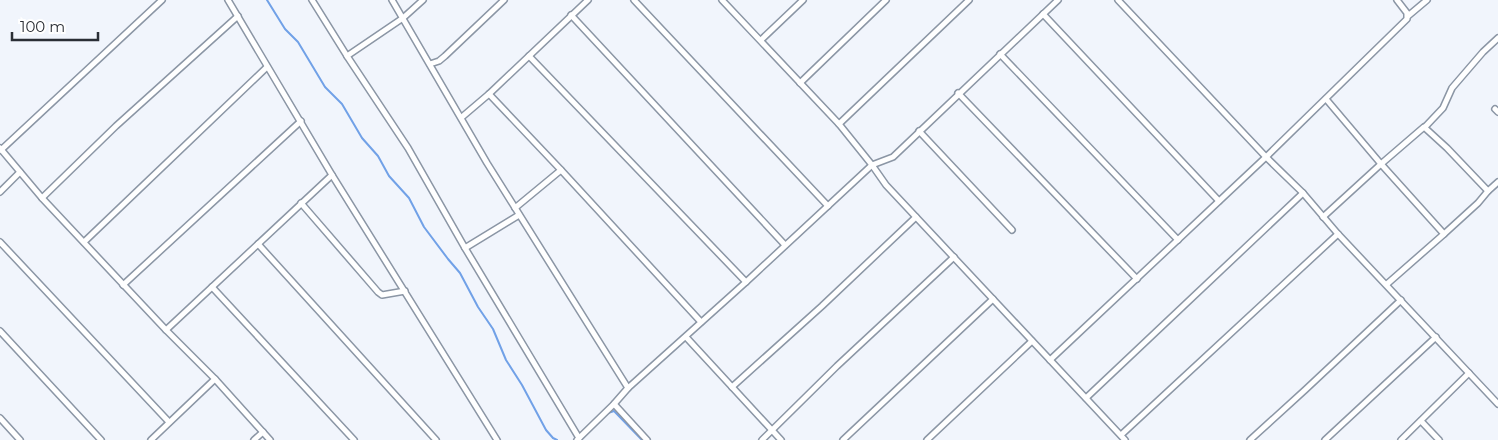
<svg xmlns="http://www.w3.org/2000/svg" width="1498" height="440" viewBox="0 0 1498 440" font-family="Montserrat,sans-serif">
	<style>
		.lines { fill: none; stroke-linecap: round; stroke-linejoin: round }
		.stream { stroke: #71a1e7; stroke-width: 2 }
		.street-casing { stroke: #8b96a5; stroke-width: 8 }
		.street { stroke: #fff; stroke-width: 5 }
	</style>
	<rect width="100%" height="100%" fill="#f1f5fc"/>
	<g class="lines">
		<g class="stream">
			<path d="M 267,0 L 285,29 L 298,42 L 325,87 L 342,104 L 362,138 L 378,156 L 389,176 L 409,198 L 424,227 L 448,259 L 460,273 L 478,307 L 493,329 L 506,360 L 522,385 L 546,430 L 553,438 L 557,440"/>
			<path d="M 608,413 L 614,411 L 642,440"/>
		</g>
		<g class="street-casing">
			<g id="street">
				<path d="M 228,0 L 332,175 L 497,440"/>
				<path d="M 312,0 L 347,56 L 408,148 L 465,248 L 579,438"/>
				<path d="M 392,0 L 487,163 L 628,388"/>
				<path d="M 634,0 L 828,206"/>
				<path d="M 722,0 L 839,124 L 872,165 L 886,185 L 1125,440"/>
				<path d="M 1118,0 L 1266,157 L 1303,193 L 1338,234 L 1498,404"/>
				<path d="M 1043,14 L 1219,201"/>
				<path d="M 571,15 L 785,245"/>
				<path d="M 1408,16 L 1427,0"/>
				<path d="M 761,40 L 803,0"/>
				<path d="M 1000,54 L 1178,240"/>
				<path d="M 347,56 L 403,18 L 423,0"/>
				<path d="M 529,56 L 746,282"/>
				<path d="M 430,64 L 439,61 L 445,56 L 504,0"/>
				<path d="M 800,83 L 886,0"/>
				<path d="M 958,93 L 1137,279"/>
				<path d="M 489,94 L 561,170 L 701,322"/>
				<path d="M 1326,99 L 1381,164 L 1424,127 L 1447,148 L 1488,191 L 1498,182"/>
				<path d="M 1495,109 L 1498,112"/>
				<path d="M 462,117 L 489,94 L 588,0"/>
				<path d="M 839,124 L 969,0"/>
				<path d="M 1425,127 L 1443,108 L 1452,88 L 1483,52 L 1498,38"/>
				<path d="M 919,131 L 1012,230"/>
				<path d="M 0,148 L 42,198 L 166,330 L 215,379 L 270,440"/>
				<path d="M 1,150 L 162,0"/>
				<path d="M 0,192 L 20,172"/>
				<path d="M 42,198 L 116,126 L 238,16"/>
				<path d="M 301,203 L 378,292 L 382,295 L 405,291"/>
				<path d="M 515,208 L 561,170"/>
				<path d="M 1323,217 L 1381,164 L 1444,234 L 1387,284"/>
				<path d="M 1444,234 L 1478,203 L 1488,191"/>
				<path d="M 0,242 L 169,422"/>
				<path d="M 84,242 L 267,67"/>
				<path d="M 258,244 L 436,440"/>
				<path d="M 465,248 L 519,215"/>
				<path d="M 123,285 L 301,121"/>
				<path d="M 212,287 L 354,440"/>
				<path d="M 166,330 L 332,175"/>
				<path d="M 0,331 L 101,440"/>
				<path d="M 686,337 L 781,440"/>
				<path d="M 1050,360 L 1266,157 L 1407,19 L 1407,13 L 1397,0"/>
				<path d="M 732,387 L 822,306 L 916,217"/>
				<path d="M 1086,398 L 1303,193"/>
				<path d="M 614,404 L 647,440"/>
				<path d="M 0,418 L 20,440"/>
				<path d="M 1421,421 L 1439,440"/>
				<path d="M 1121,435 L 1338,234"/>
				<path d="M 151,440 L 215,379"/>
				<path d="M 254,440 L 263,432"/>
				<path d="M 577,440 L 614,404 L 628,388 L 746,282 L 872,165 L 893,157 L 1058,0"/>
				<path d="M 762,440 L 837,366 L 954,257"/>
				<path d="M 843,440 L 993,299"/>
				<path d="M 927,440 L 1032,341"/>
				<path d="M 1250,440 L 1305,390 L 1401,300"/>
				<path d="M 1325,440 L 1436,337"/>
				<path d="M 1401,440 L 1469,373"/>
			</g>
		</g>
		<use href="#street" class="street"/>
	</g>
	<path d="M12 32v8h86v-8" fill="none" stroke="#2a2e35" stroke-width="2.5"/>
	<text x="20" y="32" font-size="15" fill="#2a2e35" stroke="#ffffff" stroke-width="4" paint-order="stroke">100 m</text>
</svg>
